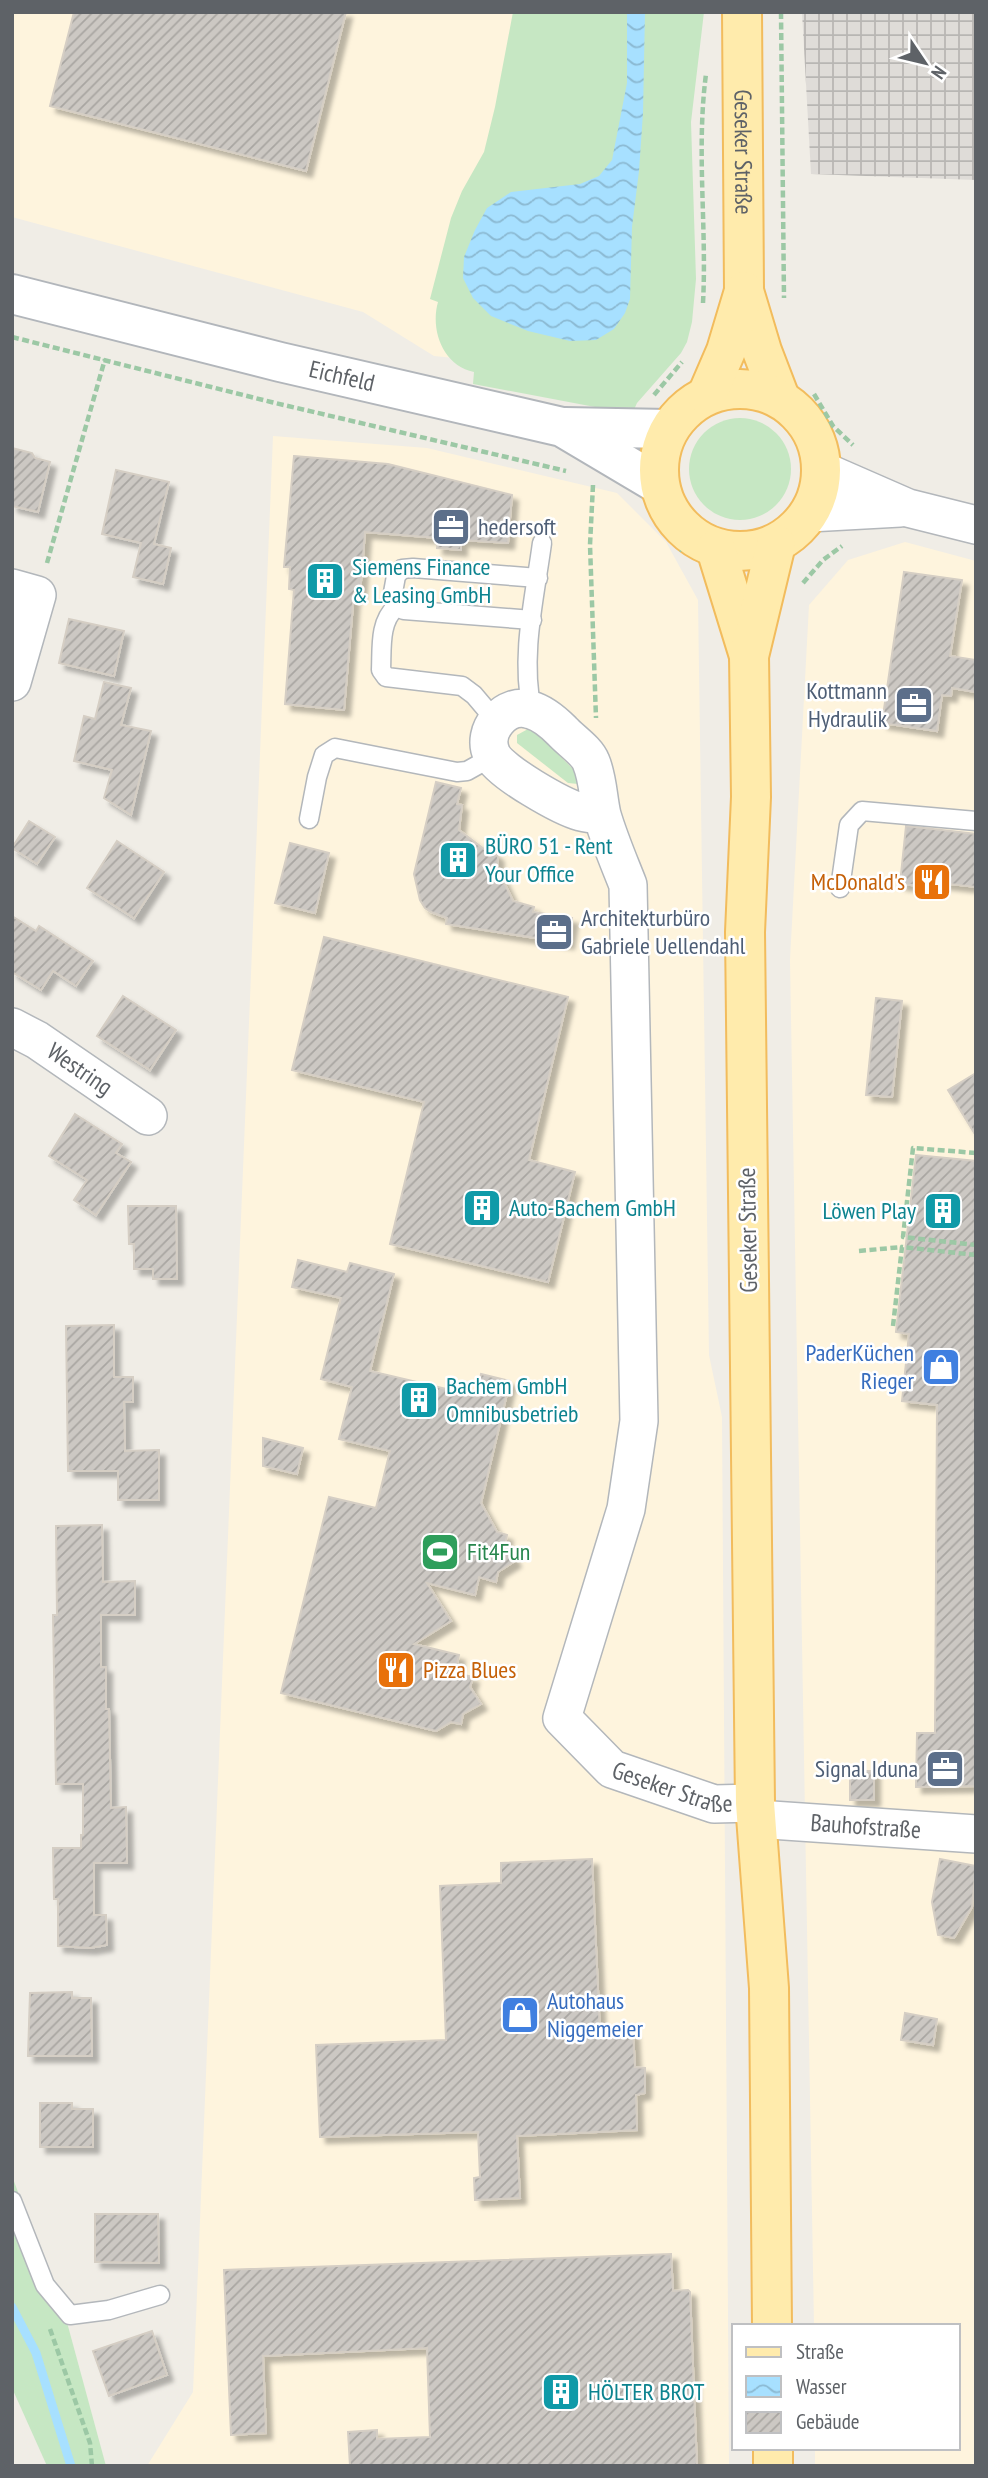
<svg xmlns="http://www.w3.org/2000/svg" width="988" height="2478" viewBox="0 0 988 2478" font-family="'PT Sans Narrow',sans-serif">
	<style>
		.commercial { fill: #fef4dd }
		.industrial { fill: url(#industrial-grid) }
		.grass { fill: #c6e7c3 }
		.water { fill: url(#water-waves) }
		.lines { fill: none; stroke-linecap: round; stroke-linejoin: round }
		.stream { stroke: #a7e0ff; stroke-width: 9 }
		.building { fill: url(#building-hatch); stroke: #d5cec4; stroke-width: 2; filter: url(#shadow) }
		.lane-casing { stroke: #b3b7bb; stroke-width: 21 }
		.street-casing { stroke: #b3b7bb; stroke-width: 40 }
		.secondary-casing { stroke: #b2b6bb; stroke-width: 42 }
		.primary-casing { stroke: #f2bc5d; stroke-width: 42 }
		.path { stroke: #9cc8a5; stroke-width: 4.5; stroke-dasharray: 7 3.5; stroke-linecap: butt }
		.lane { stroke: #fff; stroke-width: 18 }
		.street { stroke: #fff; stroke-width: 37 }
		.secondary { stroke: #fff; stroke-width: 38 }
		.primary { stroke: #ffebac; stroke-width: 38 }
		.labels { text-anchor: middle; stroke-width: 5; stroke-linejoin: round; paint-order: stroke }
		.street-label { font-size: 24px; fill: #5e6267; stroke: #fff }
		.service-label { font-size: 24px; fill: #4e5e75; stroke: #fff; text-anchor: start }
		.culture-label { font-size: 24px; fill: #0d838f; stroke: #fff; text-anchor: start }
		.food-label { font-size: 24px; fill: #c56008; stroke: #fff; text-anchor: end }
		.shop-label { font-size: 24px; fill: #366cbe; stroke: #fff; text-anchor: end }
		.leisure-label { font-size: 24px; fill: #27864d; stroke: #fff; text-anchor: start }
	</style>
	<defs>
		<pattern id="industrial-grid" width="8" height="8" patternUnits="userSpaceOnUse" patternTransform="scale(1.75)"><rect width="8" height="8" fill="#dfdcd8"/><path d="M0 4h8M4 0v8" fill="none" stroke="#b8b6b3"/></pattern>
		<pattern id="water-waves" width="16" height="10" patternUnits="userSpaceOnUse" patternTransform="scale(1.75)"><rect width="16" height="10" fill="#a7e0ff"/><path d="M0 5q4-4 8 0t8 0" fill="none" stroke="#8bb9d2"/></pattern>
		<pattern id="building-hatch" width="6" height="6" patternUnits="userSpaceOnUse" patternTransform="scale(1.75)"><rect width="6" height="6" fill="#ccc8c3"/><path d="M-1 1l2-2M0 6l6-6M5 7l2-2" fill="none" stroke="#a9a6a2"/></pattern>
		<filter id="shadow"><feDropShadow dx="6" dy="6" stdDeviation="2" flood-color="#0004"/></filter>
	</defs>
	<rect width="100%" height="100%" fill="#f0ede6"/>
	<g class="commercial">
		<path d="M 12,12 L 674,12 L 598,372 L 434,356 L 363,312 L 12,217 Z"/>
		<path d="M 273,436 L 427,448 L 617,493 L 666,542 L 698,600 L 709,1355 L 722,1417 L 729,2466 L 147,2466 L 193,2392 Z"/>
		<path d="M 905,542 L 976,561 L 976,2466 L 815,2466 L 815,2448 L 958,2448 L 958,2326 L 814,2326 L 790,960 L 809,605 L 848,560 Z"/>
	</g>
	<path class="industrial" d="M 802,12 L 976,12 L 976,180 L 811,174 Z"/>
	<g class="grass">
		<path d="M 513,12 L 704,12 L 691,122 L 696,279 L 692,322 L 687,342 L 681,353 L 637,403 L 632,414 L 473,384 L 474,372 C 443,366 430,330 438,302 L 430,299 L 451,218 L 462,191 L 484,152 L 495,107 Z"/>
		<circle cx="740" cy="469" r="51"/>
		<path d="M 528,729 L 535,731 L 577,773 L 578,784 L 568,783 L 517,743 L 517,735 Z"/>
		<path d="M 12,2176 L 68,2326 L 106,2466 L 47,2466 L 12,2388 Z"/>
	</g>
	<path class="water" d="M 627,12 L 645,12 L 643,113 L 639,171 L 632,227 L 630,299 L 625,313 L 614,329 L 596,340 L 570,341 L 528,331 L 491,316 L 473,298 L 463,278 L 464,257 L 475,230 L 487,208 L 511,192 L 580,184 L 599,176 L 612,160 L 627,83 Z"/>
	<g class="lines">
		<path class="stream" d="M 12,2307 L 36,2353 L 71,2466"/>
	</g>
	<g class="building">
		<path d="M 74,12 L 346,12 L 306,171 L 50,106 Z"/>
		<path d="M 12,448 L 32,453 L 35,458 L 50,462 L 38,512 L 12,506 Z"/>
		<path d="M 294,456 L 388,464 L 512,495 L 508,543 L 461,540 L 461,550 L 437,548 L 438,538 L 365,532 L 360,594 L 354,593 L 344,710 L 285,704 L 294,590 L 289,589 L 290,567 L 284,567 Z"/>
		<path d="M 116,470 L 169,482 L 154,544 L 171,548 L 163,584 L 133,577 L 141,543 L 102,534 Z"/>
		<path d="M 904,572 L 962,580 L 950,656 L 976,660 L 976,692 L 952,688 L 951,696 L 942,695 L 937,731 L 882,723 Z"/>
		<path d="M 69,619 L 124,631 L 114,676 L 59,663 Z"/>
		<path d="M 104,682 L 131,688 L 121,725 L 151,731 L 131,815 L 104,798 L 112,770 L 74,761 L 84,716 L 95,719 Z"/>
		<path d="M 436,782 L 461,788 L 457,804 L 462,805 L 459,830 L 484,849 L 495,853 L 498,857 L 497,868 L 513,901 L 534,907 L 533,912 L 572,918 L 568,943 L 446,924 L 447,918 L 431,912 L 425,908 L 420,900 L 414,874 Z"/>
		<path d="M 29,821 L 55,837 L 37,864 L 12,848 Z"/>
		<path d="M 906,826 L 976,834 L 976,887 L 933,882 L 933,887 L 900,884 Z"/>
		<path d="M 117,841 L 164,872 L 134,918 L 87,888 Z"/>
		<path d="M 290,843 L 329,853 L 315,913 L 275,903 Z"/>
		<path d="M 12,916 L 36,931 L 39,926 L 93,961 L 76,986 L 53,971 L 41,990 L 12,972 Z"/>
		<path d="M 324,937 L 568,997 L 529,1160 L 575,1172 L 548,1282 L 390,1244 L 424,1102 L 292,1070 Z"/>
		<path d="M 123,996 L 176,1030 L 150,1070 L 97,1036 Z"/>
		<path d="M 876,998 L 902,1001 L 892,1097 L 866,1095 Z"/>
		<path d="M 976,1073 L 976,1136 L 948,1090 Z"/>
		<path d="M 75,1114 L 122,1144 L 116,1153 L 131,1162 L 96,1215 L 74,1200 L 87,1180 L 49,1156 Z"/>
		<path d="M 916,1155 L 976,1161 L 976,1786 L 916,1787 L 917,1733 L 935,1733 L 937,1405 L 902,1401 L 909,1334 L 896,1332 Z"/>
		<path d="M 128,1206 L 176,1206 L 177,1279 L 153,1279 L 153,1269 L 134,1269 L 134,1244 L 129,1244 Z"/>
		<path d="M 298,1260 L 347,1272 L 350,1263 L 394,1274 L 370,1371 L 476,1396 L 481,1374 L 510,1381 L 481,1503 L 497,1532 L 507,1535 L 505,1544 L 515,1561 L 498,1572 L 496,1582 L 479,1577 L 475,1595 L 427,1583 L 451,1621 L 414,1644 L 459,1655 L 455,1673 L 473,1677 L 470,1687 L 481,1704 L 463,1714 L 461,1724 L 451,1722 L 436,1731 L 281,1693 L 329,1497 L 376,1508 L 390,1451 L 339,1439 L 352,1387 L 321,1379 L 341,1298 L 292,1287 Z"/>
		<path d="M 114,1325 L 114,1377 L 133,1377 L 133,1402 L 124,1402 L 125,1451 L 159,1450 L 159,1500 L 118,1500 L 118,1471 L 68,1471 L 66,1326 Z"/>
		<path d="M 263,1438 L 303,1448 L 297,1474 L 263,1466 Z"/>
		<path d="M 102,1525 L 103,1582 L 135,1581 L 135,1615 L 101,1615 L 101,1667 L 106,1667 L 106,1709 L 109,1709 L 111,1808 L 126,1807 L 127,1863 L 94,1863 L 94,1915 L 106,1915 L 107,1945 L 90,1948 L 58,1946 L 58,1899 L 54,1899 L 53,1848 L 81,1848 L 81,1835 L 83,1835 L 83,1784 L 56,1784 L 53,1615 L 57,1615 L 56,1526 Z"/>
		<rect x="850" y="1771" width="24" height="29"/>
		<path d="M 592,1859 L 600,2033 L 633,2032 L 635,2067 L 645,2068 L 645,2093 L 636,2095 L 637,2130 L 517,2136 L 520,2198 L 475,2200 L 474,2178 L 480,2177 L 478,2132 L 320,2137 L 316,2045 L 446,2040 L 440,1886 L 501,1883 L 501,1863 Z"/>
		<path d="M 940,1859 L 976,1866 L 972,1907 L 954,1938 L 938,1935 L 932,1902 Z"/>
		<path d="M 72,1992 L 72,1998 L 91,1998 L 92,2056 L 28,2056 L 30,1993 Z"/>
		<path d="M 905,2013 L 937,2019 L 933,2045 L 901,2040 Z"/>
		<path d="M 40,2103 L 72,2103 L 72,2109 L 93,2109 L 93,2147 L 40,2147 Z"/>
		<path d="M 95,2214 L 158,2214 L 159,2263 L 95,2262 Z"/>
		<path d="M 671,2254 L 673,2291 L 688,2290 L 690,2292 L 697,2466 L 350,2466 L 348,2432 L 377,2430 L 377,2439 L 430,2437 L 427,2348 L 263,2356 L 266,2433 L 231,2435 L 224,2270 Z"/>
		<path d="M 152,2331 L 167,2375 L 109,2396 L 93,2351 Z"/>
	</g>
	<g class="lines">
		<g class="lane-casing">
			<g id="lane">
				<path d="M 396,607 C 379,622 382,648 381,670 L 386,677 L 462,686 L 474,695 L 496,721"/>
				<path d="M 532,620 L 404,610 L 396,607 L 392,598 L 396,576 L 402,569 L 413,568 L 538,578"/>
				<path d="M 532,710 C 520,656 535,596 542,543"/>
				<path d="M 309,819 L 317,777 L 324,755 L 335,748 L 457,772 L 467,771 L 492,757"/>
				<path d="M 840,888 L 849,825 L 862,811 L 976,821"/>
				<path d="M 12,2201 L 45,2285 L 70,2315 L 109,2310 L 160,2295"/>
			</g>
		</g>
		<g class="street-casing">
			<g id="street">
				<path d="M 821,470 L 908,508 L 976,525"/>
				<path d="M 809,513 L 900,508"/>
				<path d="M 12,588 L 37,595 L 12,682"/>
				<path id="s1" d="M 602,816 C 595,814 588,814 581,812 C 562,807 500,772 492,755 C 480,731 506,701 531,710 C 542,713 554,723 562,731 C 570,740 587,751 591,762 C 598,778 598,798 602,815 C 609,839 619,862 628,885 L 639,1421 L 626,1509 L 562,1718 L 612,1769 L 714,1804 L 755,1803"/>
				<path id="s2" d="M 12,1027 L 37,1040 L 148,1116"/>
				<path id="s3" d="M 756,1819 L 976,1834"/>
			</g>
		</g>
		<g class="secondary-casing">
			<g id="secondary">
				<path id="s4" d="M 12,294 L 280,362 L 562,427 L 658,484"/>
				<path d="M 565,427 L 668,429"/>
			</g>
		</g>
		<g class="primary-casing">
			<g id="primary">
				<path id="s5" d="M 742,12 L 744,291 L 762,351 L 780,398"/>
				<circle cx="740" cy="470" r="81"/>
				<path d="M 707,395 L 726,351 L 744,291"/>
				<path d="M 716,549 L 749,656"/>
				<path d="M 772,2326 L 769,1988 L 755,1803 L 745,932 L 751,797 L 749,656 L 776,544"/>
				<path d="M 773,2448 L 773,2466"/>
			</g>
		</g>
		<g class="path">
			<path d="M 781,12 L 784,298"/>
			<path d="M 703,303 C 707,227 696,150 706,74"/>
			<path d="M 12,337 L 271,402 L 566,471"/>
			<path d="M 814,394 L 833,426 L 853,445"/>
			<path d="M 654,395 L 682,362"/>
			<path d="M 593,485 L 590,545 L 596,718"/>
			<path d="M 655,517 L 672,534 L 682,551"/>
			<path d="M 47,563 L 105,359"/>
			<path d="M 803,583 L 823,560 L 842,546"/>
			<path d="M 976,1153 L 913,1148 L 903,1237 L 976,1245"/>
			<path d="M 859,1251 L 902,1247"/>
			<path d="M 893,1326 L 902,1247 L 976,1255"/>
			<path d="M 50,2329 L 90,2443 L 92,2466"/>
		</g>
		<use href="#lane" class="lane"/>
		<use href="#street" class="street"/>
		<use href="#secondary" class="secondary"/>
		<use href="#primary" class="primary"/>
	</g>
	<defs>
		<g id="office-square" transform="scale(2.0125)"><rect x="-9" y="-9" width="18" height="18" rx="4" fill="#5c6f8a" stroke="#fff"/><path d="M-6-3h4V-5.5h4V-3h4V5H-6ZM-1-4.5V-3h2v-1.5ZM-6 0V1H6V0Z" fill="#fff"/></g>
		<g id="building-square" transform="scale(2.0125)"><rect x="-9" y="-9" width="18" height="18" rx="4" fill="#0f9aa8" stroke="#fff"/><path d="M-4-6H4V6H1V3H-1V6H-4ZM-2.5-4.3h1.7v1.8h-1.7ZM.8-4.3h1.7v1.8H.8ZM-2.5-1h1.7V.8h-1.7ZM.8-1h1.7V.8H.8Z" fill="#fff"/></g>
		<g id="restaurant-square" transform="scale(2.0125)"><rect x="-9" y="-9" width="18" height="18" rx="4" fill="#e8710a" stroke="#fff"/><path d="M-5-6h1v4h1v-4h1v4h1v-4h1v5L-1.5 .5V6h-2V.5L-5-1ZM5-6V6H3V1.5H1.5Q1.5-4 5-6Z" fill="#fff"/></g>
		<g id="shop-square" transform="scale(2.0125)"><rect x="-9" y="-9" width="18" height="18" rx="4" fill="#3f7fe0" stroke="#fff"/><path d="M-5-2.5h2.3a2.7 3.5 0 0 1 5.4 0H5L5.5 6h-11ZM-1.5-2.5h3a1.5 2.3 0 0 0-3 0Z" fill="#fff"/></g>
		<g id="stadium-square" transform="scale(2.0125)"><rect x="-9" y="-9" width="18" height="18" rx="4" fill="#2e9e5b" stroke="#fff"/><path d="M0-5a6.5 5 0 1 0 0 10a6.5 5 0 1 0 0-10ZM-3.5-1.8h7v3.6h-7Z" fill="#fff"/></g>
	</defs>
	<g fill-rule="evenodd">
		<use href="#office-square" x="451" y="527"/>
		<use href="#building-square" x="325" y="581"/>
		<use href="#office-square" x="914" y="705"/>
		<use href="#building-square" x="458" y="860"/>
		<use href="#restaurant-square" x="932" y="882"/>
		<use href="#office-square" x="554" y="932"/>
		<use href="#building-square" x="482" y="1208"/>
		<use href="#building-square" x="943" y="1211"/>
		<use href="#shop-square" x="941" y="1367"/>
		<use href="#building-square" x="419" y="1400"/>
		<use href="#stadium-square" x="440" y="1552"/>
		<use href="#restaurant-square" x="396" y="1670"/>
		<use href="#office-square" x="945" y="1769"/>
		<use href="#shop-square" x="520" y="2015"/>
		<use href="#building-square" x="561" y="2392"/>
	</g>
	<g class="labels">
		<g class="street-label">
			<text dy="8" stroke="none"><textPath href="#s5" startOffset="140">Geseker Straße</textPath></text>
			<text dy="8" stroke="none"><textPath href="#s4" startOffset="340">Eichfeld</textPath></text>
			<text dy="8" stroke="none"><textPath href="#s2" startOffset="80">Westring</textPath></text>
			<text transform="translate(748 1230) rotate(-91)" y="8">Geseker Straße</text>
			<text dy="8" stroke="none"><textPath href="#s1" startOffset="1391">Geseker Straße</textPath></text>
			<text dy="8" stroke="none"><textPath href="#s3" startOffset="110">Bauhofstraße</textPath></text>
		</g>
		<g class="service-label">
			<text x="478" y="535">hedersoft</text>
			<text x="887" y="699" text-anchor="end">Kottmann<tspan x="887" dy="28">Hydraulik</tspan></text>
			<text x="581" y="926">Architekturbüro<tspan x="581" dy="28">Gabriele Uellendahl</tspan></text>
			<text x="918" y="1777" text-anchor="end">Signal Iduna</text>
		</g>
		<g class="culture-label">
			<text x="352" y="575">Siemens Finance<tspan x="352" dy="28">&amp; Leasing GmbH</tspan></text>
			<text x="485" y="854">BÜRO 51 - Rent<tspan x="485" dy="28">Your Office</tspan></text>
			<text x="509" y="1216">Auto-Bachem GmbH</text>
			<text x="916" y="1219" text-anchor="end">Löwen Play</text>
			<text x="446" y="1394">Bachem GmbH<tspan x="446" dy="28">Omnibusbetrieb</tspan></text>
			<text x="588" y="2400">HÖLTER BROT</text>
		</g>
		<g class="food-label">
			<text x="905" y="890">McDonald's</text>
			<text x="423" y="1678" text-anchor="start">Pizza Blues</text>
		</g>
		<g class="shop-label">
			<text x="914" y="1361">PaderKüchen<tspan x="914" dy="28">Rieger</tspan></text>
			<text x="547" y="2009" text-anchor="start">Autohaus<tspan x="547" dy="28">Niggemeier</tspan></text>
		</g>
		<g class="leisure-label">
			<text x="467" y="1560">Fit4Fun</text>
		</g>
	</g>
	<rect width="988" height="2478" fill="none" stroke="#5e6267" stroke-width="28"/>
	<rect x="732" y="2324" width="228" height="126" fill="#ffffff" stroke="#bfc0c2" stroke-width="2"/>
	<rect x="746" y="2347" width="35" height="10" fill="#ffebac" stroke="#bfc0c2" stroke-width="2"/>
	<text x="796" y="2359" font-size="21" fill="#5e6267">Straße</text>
	<rect x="746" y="2376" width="35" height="21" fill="url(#water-waves)" stroke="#bfc0c2" stroke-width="2"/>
	<text x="796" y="2394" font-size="21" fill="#5e6267">Wasser</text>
	<rect x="746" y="2412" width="35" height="21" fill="url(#building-hatch)" stroke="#bfc0c2" stroke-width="2"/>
	<text x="796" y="2429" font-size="21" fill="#5e6267">Gebäude</text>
	<g transform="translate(925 63) rotate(125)" stroke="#ffffff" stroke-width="5" paint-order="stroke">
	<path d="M0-5L12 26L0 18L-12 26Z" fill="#5e6267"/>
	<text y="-10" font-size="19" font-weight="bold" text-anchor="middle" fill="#5e6267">N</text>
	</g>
</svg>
